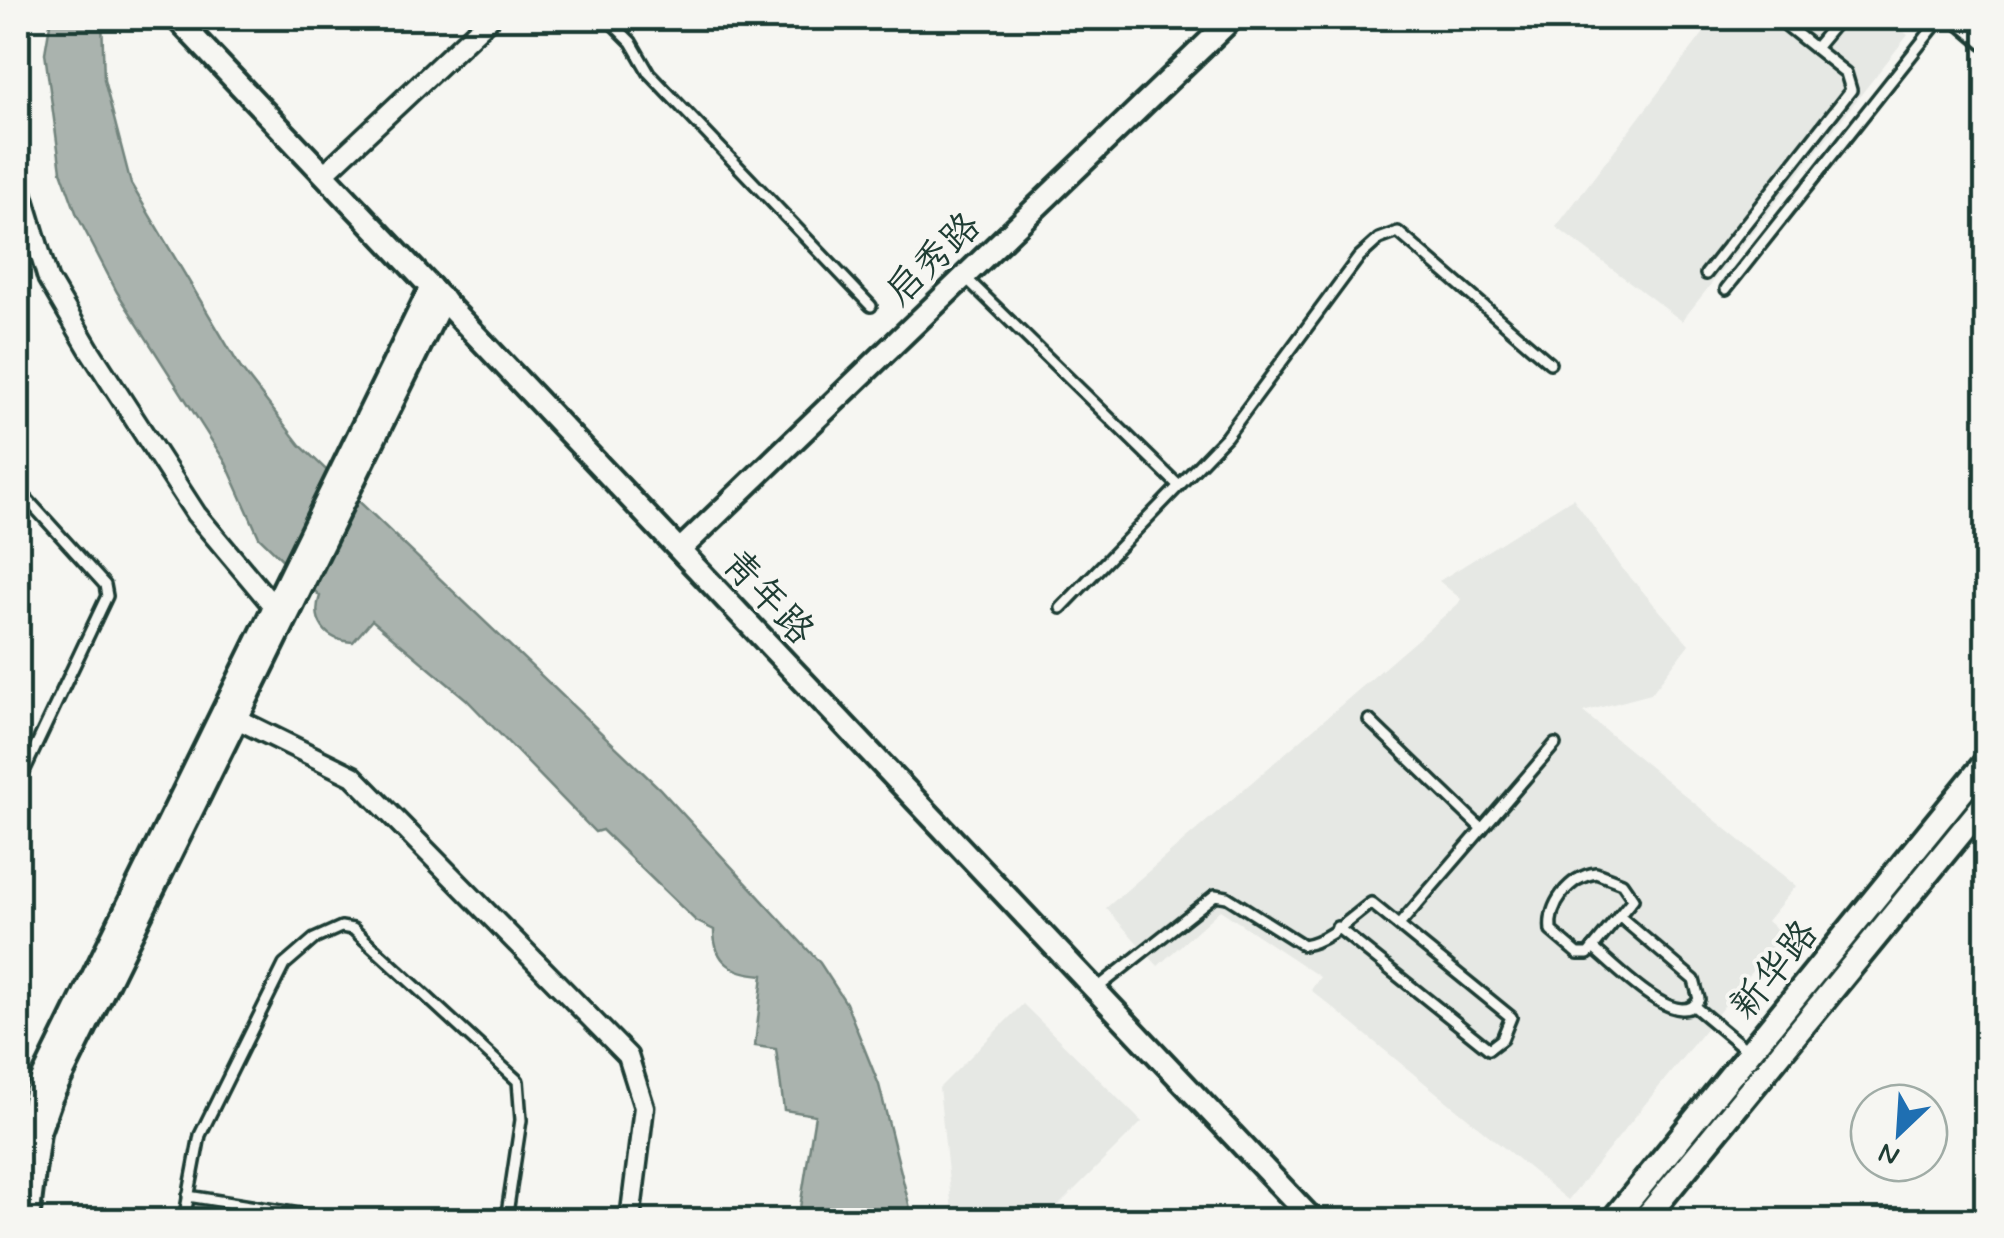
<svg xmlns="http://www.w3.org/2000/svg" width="2004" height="1238" viewBox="0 0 2004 1238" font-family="Mynerve,'LXGW WenKai TC',sans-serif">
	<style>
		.built { fill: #e6e8e4 }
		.water { fill: #aab3ae; stroke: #72847d; stroke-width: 2.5 }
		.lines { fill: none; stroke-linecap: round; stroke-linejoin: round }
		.service-casing { stroke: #1f3d34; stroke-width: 16 }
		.minor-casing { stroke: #1f3d34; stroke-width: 25 }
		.tertiary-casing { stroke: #1f3d34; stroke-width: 28 }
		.secondary-casing { stroke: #1f3d34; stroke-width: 30 }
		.service { stroke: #f6f6f2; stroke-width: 9 }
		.minor { stroke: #f6f6f2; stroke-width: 18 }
		.tertiary { stroke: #f6f6f2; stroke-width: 20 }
		.secondary { stroke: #f6f6f2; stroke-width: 22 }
		.labels { text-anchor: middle; stroke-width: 8; stroke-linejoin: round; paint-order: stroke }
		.street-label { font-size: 38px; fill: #1f3d34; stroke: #f6f6f2 }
	</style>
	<rect width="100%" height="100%" fill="#f6f6f2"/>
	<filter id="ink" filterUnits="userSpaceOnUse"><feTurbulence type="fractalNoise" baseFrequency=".01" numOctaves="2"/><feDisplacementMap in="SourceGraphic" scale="20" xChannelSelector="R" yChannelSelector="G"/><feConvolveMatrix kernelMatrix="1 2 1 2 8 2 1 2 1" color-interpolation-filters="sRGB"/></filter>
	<g filter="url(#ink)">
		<g class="built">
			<path d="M 1715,18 L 1886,18 L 1908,35 L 1682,321 L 1556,227 Z"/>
			<path d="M 1573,498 L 1622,568 L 1689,644 L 1651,694 L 1583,712 L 1796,886 L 1767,921 L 1782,934 L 1568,1200 L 1311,990 L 1320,977 L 1220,910 L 1158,966 L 1106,908 L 1458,604 L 1461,599 L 1439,581 Z"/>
			<path d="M 1023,1004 L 1142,1122 L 1044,1220 L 953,1220 L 939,1088 Z"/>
		</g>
		<path class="water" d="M 51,18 L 102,18 L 104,80 L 131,184 L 240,367 L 300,445 L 659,788 L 820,963 L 846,1003 L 879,1085 L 913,1220 L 798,1220 L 815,1115 L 784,1110 L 776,1049 L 755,1046 L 763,975 C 733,973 714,963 714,930 L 696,921 L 602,830 L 595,832 L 466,699 L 372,620 L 353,642 C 326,641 311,621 320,596 L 259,537 L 226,463 L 117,292 L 77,215 L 61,171 L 45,53 Z"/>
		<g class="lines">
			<g class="service-casing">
				<g id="service">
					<path d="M 607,18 L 631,42 L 649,73 L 871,306"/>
					<path d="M 1511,21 L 1513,18"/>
					<path d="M 1815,48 L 1840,18"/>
					<path d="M 1706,274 L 1851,90 L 1846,73 L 1787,26"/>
					<path d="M 965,277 L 1178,485"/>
					<path d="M 1726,289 L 1941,18"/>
					<path d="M 18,489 L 105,585 L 107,596 L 18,784"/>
					<path d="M 1061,608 L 1226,437 L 1359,257 L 1379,239 L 1398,232 L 1550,363"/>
					<path d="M 1369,720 L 1482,829"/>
					<path d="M 1596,873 L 1622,883 L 1633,899 L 1588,954 L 1578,954 L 1551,931 C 1548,904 1569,877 1596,873 Z"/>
					<path d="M 1399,925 L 1555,744"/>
					<path d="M 1593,948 C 1613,964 1680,1035 1699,999 L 1694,980 L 1619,916"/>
					<path d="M 1095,990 L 1215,895 L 1227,897 L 1303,945 C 1327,942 1352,917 1371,903 L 1511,1017 L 1502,1039 L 1489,1049 L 1337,927"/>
					<path d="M 1695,1007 L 1748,1051"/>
					<path d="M 188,1196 L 337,1220"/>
					<path d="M 184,1220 L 200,1135 L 284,965 L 314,939 L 341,927 L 353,929 L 518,1081 L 521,1120 L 506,1220"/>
				</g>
			</g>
			<g class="minor-casing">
				<g id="minor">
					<path d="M 325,173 L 490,18"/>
					<path d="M 18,180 L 48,279 L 89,349 L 196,514 L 274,607"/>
					<path d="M 237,719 L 353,776 L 628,1056 L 644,1107 L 630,1220"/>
				</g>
			</g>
			<g class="tertiary-casing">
				<g id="tertiary">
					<path d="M 176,18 L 1313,1220"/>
					<path d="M 1961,18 L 1986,39"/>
					<path d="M 680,550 L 1233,18"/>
					<path d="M 18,1167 L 36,1092 L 431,287"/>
					<path d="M 28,1220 L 39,1132 L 51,1098 L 443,299"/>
				</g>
			</g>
			<g class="secondary-casing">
				<g id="secondary">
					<path d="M 1613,1220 L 1986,762"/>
					<path d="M 1644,1220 L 1986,802"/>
				</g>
			</g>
			<use href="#service" class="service"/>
			<use href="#minor" class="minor"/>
			<use href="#tertiary" class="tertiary"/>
			<use href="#secondary" class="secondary"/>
		</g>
	</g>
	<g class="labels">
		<g class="street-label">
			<text transform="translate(932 258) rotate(-44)" y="13">启秀路</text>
			<text transform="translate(769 596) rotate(47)" y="13">青年路</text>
			<text transform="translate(1773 969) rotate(-51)" y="13">新华路</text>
		</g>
	</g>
	<rect width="2004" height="1238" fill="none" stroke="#f6f6f2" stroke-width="60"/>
	<rect x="30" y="30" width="1944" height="1178" fill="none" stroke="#1f3d34" stroke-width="4" filter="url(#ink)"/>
	<g transform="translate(1899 1133) rotate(205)"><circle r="48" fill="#f6f6f2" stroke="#a0aca6" stroke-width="2.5"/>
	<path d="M0-8L18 38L0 25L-18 38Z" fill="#1f6fb2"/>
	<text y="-15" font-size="28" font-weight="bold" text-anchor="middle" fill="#1f3d34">N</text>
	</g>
</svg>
